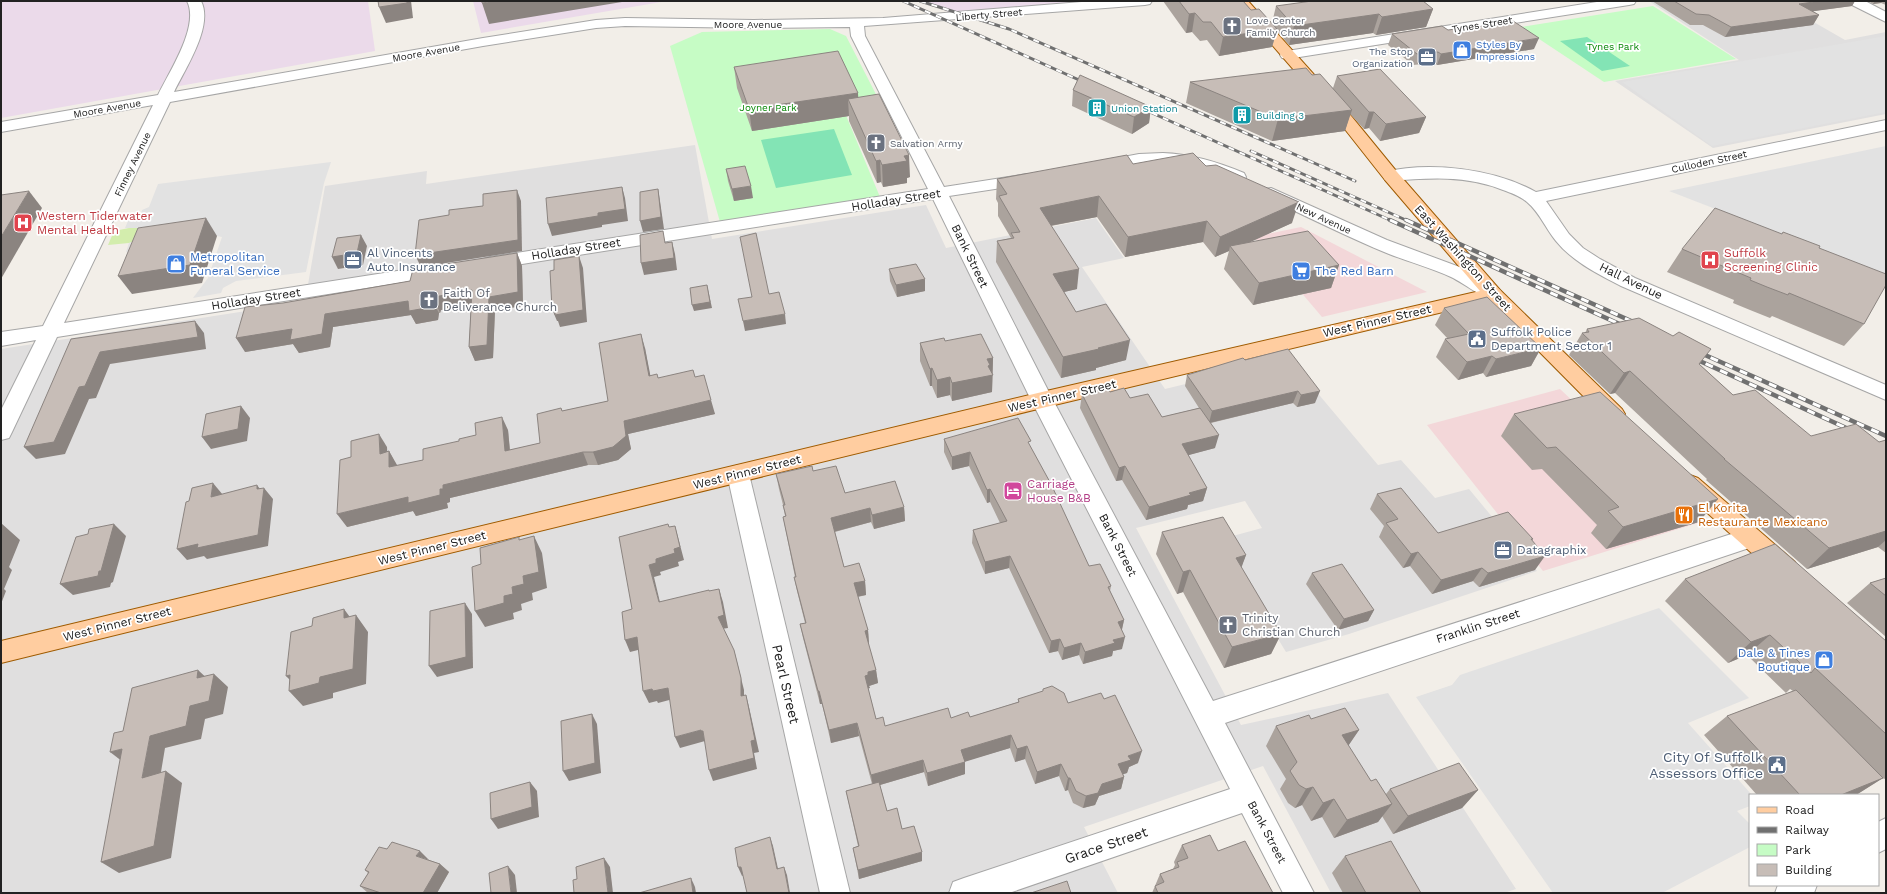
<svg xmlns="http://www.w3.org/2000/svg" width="1887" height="894" viewBox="0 0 1887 894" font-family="'Work Sans',sans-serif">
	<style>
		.residential { fill: #e0dfdf }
		.commercial { fill: #f3d7d9 }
		.industrial { fill: #ebdaea }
		.grass { fill: #d3edad }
		.park { fill: #c6fcc5 }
		.pitch { fill: #83e4b5 }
		.parking { fill: #e2e2e2 }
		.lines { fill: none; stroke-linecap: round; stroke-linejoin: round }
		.minor-casing { stroke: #a6a6a6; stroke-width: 2 }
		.major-casing { stroke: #9f5b00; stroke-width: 2 }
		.minor { fill: #fff; fill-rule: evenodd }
		.major { fill: #ffcda0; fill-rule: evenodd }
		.rail-far1-casing { stroke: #707070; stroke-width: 3 }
		.rail-casing { stroke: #707070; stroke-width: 4.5 }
		.rail-far1 { stroke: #fff; stroke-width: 2; stroke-dasharray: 6; stroke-linecap: butt }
		.rail { stroke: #fff; stroke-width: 3; stroke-dasharray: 8; stroke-linecap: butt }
		.wall { fill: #aba39d }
		.shaded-wall { fill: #8b8480 }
		.building { fill: #c7bdb7; stroke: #8b8480 }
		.labels { text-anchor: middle; stroke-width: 3.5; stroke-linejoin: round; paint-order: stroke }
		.far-street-label { font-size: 10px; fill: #222; stroke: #fff }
		.far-worship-label { font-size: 10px; fill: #5b616d; stroke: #fff; text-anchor: start }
		.far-shop-label { font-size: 10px; fill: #366cbe; stroke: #fff; text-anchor: start }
		.far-park-label { font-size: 10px; fill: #088807; stroke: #fff }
		.far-service-label { font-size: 10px; fill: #4e5e75; stroke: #fff; text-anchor: end }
		.far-culture-label { font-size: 10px; fill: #0d838f; stroke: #fff; text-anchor: start }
		.street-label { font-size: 12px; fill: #222; stroke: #fff }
		.health-label { font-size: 12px; fill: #be3a42; stroke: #fff; text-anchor: start }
		.service-label { font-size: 12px; fill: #4e5e75; stroke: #fff; text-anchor: start }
		.shop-label { font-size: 12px; fill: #366cbe; stroke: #fff; text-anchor: start }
		.worship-label { font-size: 12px; fill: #5b616d; stroke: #fff; text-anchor: start }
		.hotel-label { font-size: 12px; fill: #b23c85; stroke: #fff; text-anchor: start }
		.food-label { font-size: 12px; fill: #c56008; stroke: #fff; text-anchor: start }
		.near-street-label { font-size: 14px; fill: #222; stroke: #fff }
		.near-service-label { font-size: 14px; fill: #4e5e75; stroke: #fff; text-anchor: end }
	</style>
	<rect width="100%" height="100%" fill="#f2eee8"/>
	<g class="residential">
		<path d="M 1649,1 L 1777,1 L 1845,40 L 1886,32 L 1886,114 L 1713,148 L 1615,81 L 1739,60 Z"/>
		<path d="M 695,145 L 712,239 L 926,205 L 946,248 L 1096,218 L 1124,258 L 1082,267 L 1165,389 L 1289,359 L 1378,465 L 1401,460 L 1435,498 L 1469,489 L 1537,571 L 1349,634 L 1286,652 L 1218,540 L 1262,528 L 1245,501 L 1136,528 L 1241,725 L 1388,693 L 1516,889 L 1504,893 L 1331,893 L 1263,766 L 1084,827 L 1118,893 L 1,893 L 1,349 L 305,302 L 325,186 L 427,171 L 426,184 Z"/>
	</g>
	<g class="commercial">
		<path d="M 1301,227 L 1427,292 L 1322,317 L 1254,237 Z"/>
		<path d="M 1560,389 L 1701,522 L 1543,571 L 1427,425 Z"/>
	</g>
	<g class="industrial">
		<path d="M 1,1 L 368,1 L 375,51 L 1,118 Z"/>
		<path d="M 473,1 L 667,1 L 481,33 Z"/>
		<path d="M 924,1 L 1103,1 L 953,14 Z"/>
	</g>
	<path class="grass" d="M 134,227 L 147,229 L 139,240 L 129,243 L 108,245 L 114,231 Z"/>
	<g class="park">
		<path d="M 1653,6 L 1736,59 L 1604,82 L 1521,27 Z"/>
		<path d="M 830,29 L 846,36 L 883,108 L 845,113 L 880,197 L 720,222 L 670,46 L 702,32 Z"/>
	</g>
	<g class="pitch">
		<path d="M 1587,37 L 1630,66 L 1602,71 L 1560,41 Z"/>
		<path d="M 834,129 L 852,175 L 776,188 L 761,140 Z"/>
	</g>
	<g class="parking">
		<path d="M 1886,36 L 1886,112 L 1712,146 L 1622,82 Z"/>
		<path d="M 1886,146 L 1886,275 L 1669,191 Z"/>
		<path d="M 331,162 L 324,183 L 306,272 L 236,281 L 223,288 L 221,293 L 193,298 L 208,278 L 222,237 L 217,236 L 150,246 L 126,252 L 129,243 L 139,240 L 146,229 L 142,228 L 125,228 L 128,221 L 140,218 L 142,210 L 149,207 L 158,184 Z"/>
		<path d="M 1659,608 L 1749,698 L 1688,723 L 1752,795 L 1750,795 L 1750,806 L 1737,811 L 1750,824 L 1750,847 L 1662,893 L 1553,893 L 1416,697 L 1452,685 L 1460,675 Z"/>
	</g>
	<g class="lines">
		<g class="minor-casing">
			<g id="minor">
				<path d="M 187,1 L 201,1 C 214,26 185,69 174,92 L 483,38 L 596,20 L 625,18 L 754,20 L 883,18 L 1094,1 L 1152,1 L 1150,4 L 1145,5 L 864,26 L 865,36 L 944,187 L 1027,174 L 1033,175 L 1035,179 L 1033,183 L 1027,184 L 949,196 L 1053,400 L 1213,701 L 1750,528 L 1758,531 L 1762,538 L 1758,545 L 1225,723 L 1314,893 L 1283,893 L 1242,813 L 1009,893 L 949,893 L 953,882 L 964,878 L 1230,789 L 1031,400 L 933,199 L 490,269 L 483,267 L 481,263 L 483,259 L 490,257 L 928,189 L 851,36 L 850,27 L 754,28 L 625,26 L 596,28 L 483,46 L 170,102 L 64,323 L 442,264 L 449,266 L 451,270 L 449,274 L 442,276 L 57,337 L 12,432 L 9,438 L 1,440 L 1,410 L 36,340 L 1,346 L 1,332 L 43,326 L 153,105 L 1,132 L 1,122 L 158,95 C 169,72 200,26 187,1 Z"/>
				<path d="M 1603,1 L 1636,1 L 1634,4 L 1629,5 L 1287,59 L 1282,58 L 1280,55 L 1282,52 L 1287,51 Z"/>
				<path d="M 1848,1 L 1865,1 L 1886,12 L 1886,22 L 1850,4 Z"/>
				<path d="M 1886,120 L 1886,130 L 1546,201 L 1569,234 L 1583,248 L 1600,259 L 1635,278 L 1886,385 L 1886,400 L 1621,286 C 1598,274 1573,262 1556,241 C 1546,229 1540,213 1527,202 C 1520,196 1511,193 1503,190 C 1466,175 1429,178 1391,181 L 1385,180 L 1383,176 L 1385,172 C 1430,161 1495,169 1536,192 Z"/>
				<path d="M 1163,153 C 1191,154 1218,162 1244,173 L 1246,177 L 1244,181 L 1238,182 C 1223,178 1209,170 1194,167 C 1163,158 1133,166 1102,171 L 1096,170 L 1094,166 L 1096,162 L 1102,161 L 1139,154 Z"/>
				<path d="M 1271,188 L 1387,240 L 1465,269 L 1489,282 L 1500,290 L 1503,294 L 1500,298 C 1485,302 1466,284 1451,277 C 1431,268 1410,262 1389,254 C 1347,237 1306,216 1265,197 L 1262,193 L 1265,189 Z"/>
				<path d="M 738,465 L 746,468 L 749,474 L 850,893 L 820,893 L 727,474 L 730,468 Z"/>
				<path d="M 1886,818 L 1886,849 L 1878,853 L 1878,822 Z"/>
				<path d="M 1778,885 L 1817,885 L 1814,893 L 1775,893 Z"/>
			</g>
		</g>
		<g class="major-casing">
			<g id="major">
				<path d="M 1234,1 L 1248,1 L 1352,117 L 1397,172 L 1500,290 L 1622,409 L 1625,414 L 1622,419 L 1614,422 L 1606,419 L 1489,301 L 1042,408 L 1,663 L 1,641 L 1042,392 L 1480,291 L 1385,180 L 1340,123 Z"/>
				<path d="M 1690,475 L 1698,478 L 1795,562 L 1798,569 L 1795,576 L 1786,579 L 1777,576 L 1682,490 L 1679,484 L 1682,478 Z"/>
			</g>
		</g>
		<use href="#minor" class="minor"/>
		<use href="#major" class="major"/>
		<g class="rail-far1-casing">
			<g id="rail-far1">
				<path d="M 903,1 L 1088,84"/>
				<path d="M 920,1 L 1009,29 L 1355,181"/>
				<path d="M 1141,108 L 1392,221"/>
				<path d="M 1251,151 L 1408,221"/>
			</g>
		</g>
		<g class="rail-casing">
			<g id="rail">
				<path d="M 1390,220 L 1626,327"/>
				<path d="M 1406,220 L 1640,325"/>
				<path d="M 1696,351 L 1886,436"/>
				<path d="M 1691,357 L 1855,432"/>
			</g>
		</g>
		<use href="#rail-far1" class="rail-far1"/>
		<use href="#rail" class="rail"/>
	</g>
	<g class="wall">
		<path d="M 951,1 L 963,1 L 953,2 Z"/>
		<path d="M 1058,1 L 1074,1 L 1059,2 Z"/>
		<path d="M 1163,1 L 1243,1 L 1251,10 L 1272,23 L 1276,6 L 1433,9 L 1426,27 L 1376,35 L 1373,33 L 1289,45 L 1277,31 L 1272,47 L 1219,56 L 1207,40 L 1200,41 L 1192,32 L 1186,33 Z"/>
		<path d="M 1652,1 L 1855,1 L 1852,6 L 1813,11 L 1819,15 L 1813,25 L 1725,37 L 1703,25 L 1690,25 Z"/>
		<path d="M 1868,1 L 1886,1 L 1886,5 L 1881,3 L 1873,4 Z"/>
		<path d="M 1465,29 L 1534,49 L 1437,65 L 1434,63 L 1413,65 L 1388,45 L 1392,34 Z"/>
		<path d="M 734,67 L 858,93 L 858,97 L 910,177 L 907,178 L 907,183 L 883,187 L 881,182 L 877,183 L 849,121 L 849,116 L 752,131 L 737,88 Z"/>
		<path d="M 1312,75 L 1333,88 L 1337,76 L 1426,117 L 1419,133 L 1380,141 L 1369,128 L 1364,129 L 1350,114 L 1345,131 L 1272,141 L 1186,103 L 1190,82 Z"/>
		<path d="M 1073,90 L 1151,107 L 1149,123 L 1132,134 L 1072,106 Z"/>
		<path d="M 1133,164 L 1206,166 L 1292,223 L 1249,242 L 1339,265 L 1331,288 L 1253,305 L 1224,269 L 1229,251 L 1215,257 L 1203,242 L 1125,257 L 1097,217 L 1051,226 L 1077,289 L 1064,292 L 1076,312 L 1126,360 L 1096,368 L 1096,370 L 1061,378 L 996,262 L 997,241 L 1011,238 L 998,216 L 998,203 L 996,199 L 997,179 Z"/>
		<path d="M 726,169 L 753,198 L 734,201 L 728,181 Z"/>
		<path d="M 1819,248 L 1864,324 L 1844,346 L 1772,316 L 1770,318 L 1750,310 L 1733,303 L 1734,300 L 1667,272 L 1682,249 Z"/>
		<path d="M 517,253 L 522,266 L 523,306 L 495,310 L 493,358 L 475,361 L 469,347 L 471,305 L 441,310 L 440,313 L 439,313 L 438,320 L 416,324 L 411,315 L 333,327 L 330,347 L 299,353 L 293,344 L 245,352 L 283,303 L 410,281 Z"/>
		<path d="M 889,269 L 925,279 L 925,291 L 897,297 L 890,281 Z"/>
		<path d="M 1444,308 L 1541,348 L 1531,366 L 1486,377 L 1483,373 L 1458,380 L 1436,357 L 1445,339 L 1448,339 L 1435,325 Z"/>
		<path d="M 1587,329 L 1699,364 L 1733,395 L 1811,436 L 1879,442 L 1886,440 L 1886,553 L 1878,547 L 1807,569 L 1706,480 L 1707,479 L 1615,393 L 1610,394 L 1569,355 L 1582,333 L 1585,333 Z"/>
		<path d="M 945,341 L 993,358 L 992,392 L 952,401 L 950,395 L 937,398 L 932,386 L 930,386 L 920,361 L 920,343 Z"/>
		<path d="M 645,348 L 650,376 L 658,378 L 695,377 L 715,414 L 628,434 L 631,449 L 618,460 L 598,465 L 588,465 L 450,498 L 450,502 L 447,503 L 448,508 L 416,516 L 413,511 L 347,527 L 351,457 L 387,447 L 387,452 L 389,451 L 397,466 L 423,460 L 459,441 L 476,435 L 508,430 L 510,450 L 540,443 L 561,408 L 562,411 L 608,401 Z"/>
		<path d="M 1288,349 L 1315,403 L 1297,407 L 1293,403 L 1211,423 L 1215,448 L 1188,455 L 1207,488 L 1203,501 L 1188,505 L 1187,509 L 1146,520 L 1122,480 L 1116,481 L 1080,408 L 1082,394 L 1110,392 L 1162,417 L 1199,408 L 1185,386 L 1187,375 Z"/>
		<path d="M 1514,414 L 1699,522 L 1606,549 L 1591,533 L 1597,525 L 1542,469 L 1532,470 L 1501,436 Z"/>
		<path d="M 944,439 L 1030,446 L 1089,566 L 1111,586 L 1110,591 L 1124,620 L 1122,630 L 1122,649 L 1113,651 L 1112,656 L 1083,664 L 1079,655 L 1062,660 L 1058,651 L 1049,653 L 1009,568 L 985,574 L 972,543 L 973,530 L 1000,523 L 990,502 L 987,503 L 969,466 L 952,470 L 944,452 Z"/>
		<path d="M 813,471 L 845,493 L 904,507 L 905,521 L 874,529 L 871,522 L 835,532 L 844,567 L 865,581 L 866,595 L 858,597 L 868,630 L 869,644 L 868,644 L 876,670 L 878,683 L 869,686 L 870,688 L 868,688 L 876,719 L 885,726 L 951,718 L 970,717 L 1018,702 L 1018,699 L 1068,703 L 1138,763 L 1129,767 L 1127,773 L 1123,774 L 1124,777 L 1121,789 L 1099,796 L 1095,805 L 1083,808 L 1073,803 L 1068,790 L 1065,791 L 1059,776 L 1035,784 L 1025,759 L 1015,762 L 1010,748 L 965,761 L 965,774 L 928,786 L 924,772 L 880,785 L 887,811 L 902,829 L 922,861 L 859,879 L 853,848 L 858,846 L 846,791 L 872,784 L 859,736 L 831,743 L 822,704 L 820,704 L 803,638 L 800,624 L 805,623 L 797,591 L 794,577 L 795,577 L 783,517 L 785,516 L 783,505 L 779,489 L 776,474 Z"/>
		<path d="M 1377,494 L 1438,533 L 1533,539 L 1532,541 L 1535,570 L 1479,587 L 1473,581 L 1432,594 L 1410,566 L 1403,568 L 1379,537 L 1384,526 L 1370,509 Z"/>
		<path d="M 1162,532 L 1246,555 L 1241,567 L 1281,634 L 1271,654 L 1224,668 L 1183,592 L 1177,594 L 1156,554 Z"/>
		<path d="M 1312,573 L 1374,610 L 1368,621 L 1338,630 L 1306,584 Z"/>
		<path d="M 1886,578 L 1886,637 L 1847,603 L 1870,583 Z"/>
		<path d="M 1685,579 L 1886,641 L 1886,778 L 1884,779 L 1879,774 L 1883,778 L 1856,795 L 1757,795 L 1704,735 L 1727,716 L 1793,691 L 1790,689 L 1786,693 L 1747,655 L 1728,663 L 1665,601 Z"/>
		<path d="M 1311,719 L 1359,730 L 1348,746 L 1371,781 L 1386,794 L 1390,789 L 1478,790 L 1462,808 L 1393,834 L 1382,816 L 1378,822 L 1334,838 L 1322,817 L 1311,821 L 1302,805 L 1295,808 L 1288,803 L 1280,789 L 1286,779 L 1266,746 L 1276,726 Z"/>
		<path d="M 1182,845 L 1218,851 L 1273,893 L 1152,893 L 1160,874 L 1173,869 L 1175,865 L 1174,862 Z"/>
		<path d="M 1345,856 L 1421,893 L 1343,893 L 1332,873 Z"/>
		<path d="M 429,860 L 440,864 L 449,872 L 437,893 L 368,893 L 360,886 L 368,873 L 365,870 Z"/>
	</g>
	<g class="shaded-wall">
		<path d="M 407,1 L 411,1 L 413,18 L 386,23 L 379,7 Z"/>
		<path d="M 495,1 L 628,1 L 489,24 L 482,3 Z"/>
		<path d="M 1821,1 L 1855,1 L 1852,6 L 1793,14 L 1799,4 Z"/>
		<path d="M 1875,1 L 1883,1 L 1881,3 L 1873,4 Z"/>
		<path d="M 1433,9 L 1426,27 L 1376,35 L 1382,17 Z"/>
		<path d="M 1195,13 L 1192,32 L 1186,33 L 1189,14 Z"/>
		<path d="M 1379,14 L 1373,33 L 1289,45 L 1294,26 Z"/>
		<path d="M 1819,15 L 1813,25 L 1725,37 L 1731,27 Z"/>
		<path d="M 1277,29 L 1272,47 L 1219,56 L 1223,37 Z"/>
		<path d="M 1539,38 L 1534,49 L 1437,65 L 1441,54 Z"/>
		<path d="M 858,93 L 859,114 L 848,99 L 849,116 L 752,131 L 749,109 Z"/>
		<path d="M 1151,107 L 1149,123 L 1132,134 L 1134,117 Z"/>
		<path d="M 1352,110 L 1345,131 L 1272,141 L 1278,119 Z"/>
		<path d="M 1369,112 L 1374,112 L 1369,128 L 1364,129 Z"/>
		<path d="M 1426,117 L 1419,133 L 1380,141 L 1386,124 Z"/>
		<path d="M 909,155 L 910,177 L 907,178 L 907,183 L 883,187 L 882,165 L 904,156 Z"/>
		<path d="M 880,160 L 881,182 L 877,183 L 876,161 Z"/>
		<path d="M 751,186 L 753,198 L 734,201 L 732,189 Z"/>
		<path d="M 622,187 L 625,198 L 628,221 L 602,225 L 602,227 L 552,236 L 548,224 L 598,213 Z"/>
		<path d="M 658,189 L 660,201 L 664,229 L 643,232 L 640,221 Z"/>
		<path d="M 517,190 L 521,201 L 522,251 L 421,267 L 415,255 Z"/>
		<path d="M 29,191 L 42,208 L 1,279 L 1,237 Z"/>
		<path d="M 1099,196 L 1097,217 L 1038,228 L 1040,208 Z"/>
		<path d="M 1299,202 L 1292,223 L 1233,250 L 1230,246 L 1229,251 L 1215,257 L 1220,237 Z"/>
		<path d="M 206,218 L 217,236 L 202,283 L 132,294 L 118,276 Z"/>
		<path d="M 1207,221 L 1203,242 L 1125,257 L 1128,237 Z"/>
		<path d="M 361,235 L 367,246 L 363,265 L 338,269 L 332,257 Z"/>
		<path d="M 672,242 L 675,254 L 677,270 L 644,275 L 641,263 Z"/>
		<path d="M 517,253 L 522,266 L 523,306 L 495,310 L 493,358 L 475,361 L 469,347 L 489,297 Z"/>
		<path d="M 579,256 L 583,268 L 587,322 L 560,327 L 558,321 L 557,321 L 552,309 L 555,309 Z"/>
		<path d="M 1339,265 L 1331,288 L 1253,305 L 1259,283 Z"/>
		<path d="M 1079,269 L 1077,289 L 1051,295 L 1053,274 Z"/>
		<path d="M 925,279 L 925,291 L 897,297 L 896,285 Z"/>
		<path d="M 707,285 L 712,308 L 694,311 L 692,305 Z"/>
		<path d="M 472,290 L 478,303 L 441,310 L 440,313 L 434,299 L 434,297 Z"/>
		<path d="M 432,300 L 439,313 L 438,320 L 416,324 L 411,315 L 333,327 L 330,347 L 299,353 L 293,344 L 245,352 L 236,338 L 325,314 L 408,301 Z"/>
		<path d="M 785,314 L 786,324 L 745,331 L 743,321 Z"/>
		<path d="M 195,321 L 204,333 L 206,349 L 110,364 L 96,398 L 89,399 L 65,454 L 36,459 L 24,447 L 79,387 L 100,352 Z"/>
		<path d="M 641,334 L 645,348 L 653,389 L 649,376 Z"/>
		<path d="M 1130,340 L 1126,360 L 1096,368 L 1096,370 L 1061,378 L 1063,357 Z"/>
		<path d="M 1541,348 L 1531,366 L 1486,377 L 1496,359 Z"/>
		<path d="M 1492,356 L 1483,373 L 1458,380 L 1467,362 Z"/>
		<path d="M 993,358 L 992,392 L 952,401 L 952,383 L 987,359 Z"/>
		<path d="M 932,368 L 932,386 L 930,386 L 930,369 Z"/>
		<path d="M 1630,371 L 1615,393 L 1610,394 L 1624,373 Z"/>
		<path d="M 950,377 L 950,395 L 937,398 L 937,380 Z"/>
		<path d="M 1298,391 L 1293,403 L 1209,423 L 1212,411 Z"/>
		<path d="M 1320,391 L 1315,403 L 1297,407 L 1301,395 Z"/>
		<path d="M 711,400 L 715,414 L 628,434 L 631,449 L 618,460 L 598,465 L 593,452 L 624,421 Z"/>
		<path d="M 241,406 L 250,418 L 247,441 L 211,449 L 202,437 Z"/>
		<path d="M 502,417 L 508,430 L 511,464 L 505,451 Z"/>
		<path d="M 379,434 L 387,447 L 388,467 L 380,454 Z"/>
		<path d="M 1219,435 L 1215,448 L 1178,458 L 1182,444 Z"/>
		<path d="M 389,451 L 397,465 L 397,481 L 389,467 Z"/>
		<path d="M 583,452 L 588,465 L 450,498 L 450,502 L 447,503 L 448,508 L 416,516 L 413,511 L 347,527 L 337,514 L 440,489 L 443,485 Z"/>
		<path d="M 970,452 L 969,466 L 952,470 L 952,457 Z"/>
		<path d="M 1125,466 L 1122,480 L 1116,481 L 1119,468 Z"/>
		<path d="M 213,483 L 223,495 L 211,497 Z"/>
		<path d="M 257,485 L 263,493 L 264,488 L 273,499 L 268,546 L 207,559 L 204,556 L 187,560 L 177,549 L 257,489 Z"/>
		<path d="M 1207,488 L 1203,501 L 1188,505 L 1187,509 L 1146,520 L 1149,507 L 1189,493 Z"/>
		<path d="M 990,489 L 990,502 L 987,503 L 987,490 Z"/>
		<path d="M 1718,499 L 1699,522 L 1606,549 L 1623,527 Z"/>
		<path d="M 904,507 L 905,521 L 874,529 L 872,515 Z"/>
		<path d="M 870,508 L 871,522 L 833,532 L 831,518 Z"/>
		<path d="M 1,523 L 20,540 L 9,567 L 12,570 L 4,589 L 6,591 L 1,604 Z"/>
		<path d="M 114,524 L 126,536 L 113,582 L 111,583 L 110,587 L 73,595 L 60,584 Z"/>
		<path d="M 675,526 L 684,560 L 678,562 L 679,566 L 660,572 L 661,575 L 654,577 L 663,615 L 659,602 L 649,565 L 656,559 L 674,549 Z"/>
		<path d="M 1886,531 L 1886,540 L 1878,547 L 1807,569 L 1829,548 Z"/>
		<path d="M 534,536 L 542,553 L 547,588 L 532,593 L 533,600 L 521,604 L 522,610 L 513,613 L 514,619 L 485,627 L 475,611 L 504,596 L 523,576 Z"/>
		<path d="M 1418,552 L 1410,566 L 1403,568 L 1411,554 Z"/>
		<path d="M 1246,555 L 1238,577 L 1236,558 Z"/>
		<path d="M 1010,556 L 1009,568 L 985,574 L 985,562 Z"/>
		<path d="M 1545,556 L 1535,570 L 1479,587 L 1488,573 Z"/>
		<path d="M 1482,568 L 1473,581 L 1432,594 L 1441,580 Z"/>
		<path d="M 1190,570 L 1183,592 L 1177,594 L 1183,572 Z"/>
		<path d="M 865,581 L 866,595 L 855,597 L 854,583 Z"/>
		<path d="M 719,589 L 723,602 L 728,628 L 721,629 L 718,617 Z"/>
		<path d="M 465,603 L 472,614 L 473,668 L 437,677 L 429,666 Z"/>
		<path d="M 344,609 L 355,624 L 356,615 L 368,632 L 366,684 L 333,693 L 333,698 L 303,706 L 289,691 L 298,688 L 286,676 L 290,675 L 320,677 L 344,618 Z"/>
		<path d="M 1374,610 L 1368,621 L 1338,630 L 1344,619 Z"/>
		<path d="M 1124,620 L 1121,633 L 1118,622 Z"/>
		<path d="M 868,630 L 869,644 L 866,645 L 865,631 Z"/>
		<path d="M 1281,634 L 1271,654 L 1224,668 L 1232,647 Z"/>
		<path d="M 1770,635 L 1747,655 L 1728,663 L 1751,642 Z"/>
		<path d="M 637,637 L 642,649 L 630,652 L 625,640 Z"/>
		<path d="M 1125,637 L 1122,649 L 1113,651 L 1112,656 L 1083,664 L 1085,652 L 1113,640 Z"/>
		<path d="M 1060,639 L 1058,651 L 1049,653 L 1051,641 Z"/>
		<path d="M 1081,643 L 1079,655 L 1062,660 L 1064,648 Z"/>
		<path d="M 734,650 L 744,690 L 744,708 L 741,696 Z"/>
		<path d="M 198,670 L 212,683 L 214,674 L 228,687 L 223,714 L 205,719 L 201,739 L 165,748 L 158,790 L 142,778 L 150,736 L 190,706 Z"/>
		<path d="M 876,670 L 878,683 L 869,686 L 870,688 L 867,689 L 865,676 L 868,672 Z"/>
		<path d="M 668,688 L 673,699 L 658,703 L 657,701 L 649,703 L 643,691 L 652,689 Z"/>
		<path d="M 818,691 L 819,691 L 822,704 L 820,704 Z"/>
		<path d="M 746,695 L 749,707 L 759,752 L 754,753 L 757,769 L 713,781 L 709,770 L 751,741 Z"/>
		<path d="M 592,714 L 597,724 L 601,773 L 569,781 L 563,771 Z"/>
		<path d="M 857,723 L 859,736 L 831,743 L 829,730 Z"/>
		<path d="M 701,730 L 703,731 L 705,741 L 680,748 L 675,737 Z"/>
		<path d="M 1359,730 L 1346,749 L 1342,735 Z"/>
		<path d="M 1011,735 L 1010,748 L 961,763 L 961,750 Z"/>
		<path d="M 1027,746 L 1025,759 L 1015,762 L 1017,749 Z"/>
		<path d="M 122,749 L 127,765 L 110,752 Z"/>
		<path d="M 1142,751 L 1138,763 L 1129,767 L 1127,773 L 1114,777 L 1118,764 L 1128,756 Z"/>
		<path d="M 923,760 L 924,772 L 873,787 L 871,775 Z"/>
		<path d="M 965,762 L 965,774 L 928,786 L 927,773 Z"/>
		<path d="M 1061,764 L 1059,776 L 1035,784 L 1037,772 Z"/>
		<path d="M 166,771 L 182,783 L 171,858 L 119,873 L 101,862 Z"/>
		<path d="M 1124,777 L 1121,789 L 1099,796 L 1095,805 L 1083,808 L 1086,796 L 1102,784 Z"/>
		<path d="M 1068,778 L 1070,778 L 1068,790 L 1065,791 Z"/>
		<path d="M 1883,778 L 1856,795 L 1841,795 Z"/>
		<path d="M 530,782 L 537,791 L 539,817 L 498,829 L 491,819 Z"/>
		<path d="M 1313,787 L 1302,805 L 1295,808 L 1306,789 Z"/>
		<path d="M 1478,790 L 1462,808 L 1393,834 L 1408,816 Z"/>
		<path d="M 1334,799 L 1322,817 L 1311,821 L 1323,803 Z"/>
		<path d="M 1392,804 L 1378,822 L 1334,838 L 1347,820 Z"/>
		<path d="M 770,837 L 773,846 L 780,878 L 777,869 Z"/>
		<path d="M 420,851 L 429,860 L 416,856 Z"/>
		<path d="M 922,852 L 922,861 L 859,879 L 858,870 Z"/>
		<path d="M 604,858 L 610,867 L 613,893 L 608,893 Z"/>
		<path d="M 440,864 L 449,872 L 437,893 L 423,893 Z"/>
		<path d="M 508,866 L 515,875 L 517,893 L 511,893 Z"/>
		<path d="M 738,867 L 741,867 L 744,875 L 742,876 Z"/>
		<path d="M 784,867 L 787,875 L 790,893 L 789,893 Z"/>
		<path d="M 691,878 L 695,887 L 696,893 L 693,893 Z"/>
	</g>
	<g class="building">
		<path d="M 378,1 L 407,1 L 407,3 L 379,7 Z"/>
		<path d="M 482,1 L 495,1 L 482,3 Z"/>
		<path d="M 1179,1 L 1243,1 L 1251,10 L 1259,9 L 1277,29 L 1223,37 L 1211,22 L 1203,22 L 1195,13 L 1189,14 Z"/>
		<path d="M 1312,1 L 1423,1 L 1433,9 L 1382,17 L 1379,14 L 1294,26 L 1276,6 Z"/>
		<path d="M 1674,1 L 1821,1 L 1799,4 L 1819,15 L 1731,27 L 1709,15 L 1696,14 Z"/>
		<path d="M 1513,21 L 1539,38 L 1441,54 L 1438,52 L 1417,54 L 1392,34 L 1442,26 L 1448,30 L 1463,28 L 1465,29 Z"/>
		<path d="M 838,51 L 858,93 L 749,109 L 734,67 Z"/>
		<path d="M 1306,68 L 1312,75 L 1320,74 L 1352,110 L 1278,119 L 1190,82 Z"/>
		<path d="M 1380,69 L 1426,117 L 1386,124 L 1374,112 L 1369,112 L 1337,76 Z"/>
		<path d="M 1080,75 L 1151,107 L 1134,117 L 1073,90 Z"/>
		<path d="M 879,94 L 909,155 L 904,156 L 907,161 L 882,165 L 880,160 L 876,161 L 848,99 Z"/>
		<path d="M 1193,153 L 1206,166 L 1216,165 L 1299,202 L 1220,237 L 1207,221 L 1128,237 L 1099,196 L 1040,208 L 1079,269 L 1053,274 L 1076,312 L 1106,304 L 1130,340 L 1098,348 L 1099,349 L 1063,357 L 997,241 L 1014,238 L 1011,233 L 1020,232 L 999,196 L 1007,194 L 997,179 L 1127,155 L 1133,164 Z"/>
		<path d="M 745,166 L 751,186 L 732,189 L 726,169 Z"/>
		<path d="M 622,187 L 625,209 L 598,213 L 598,216 L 548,224 L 546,198 Z"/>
		<path d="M 658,189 L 661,217 L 640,221 L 640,192 Z"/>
		<path d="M 517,190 L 518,240 L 415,255 L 419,220 L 449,215 L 449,210 L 483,206 L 483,194 Z"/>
		<path d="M 29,191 L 1,237 L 1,195 Z"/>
		<path d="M 1715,208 L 1782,234 L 1783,232 L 1820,246 L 1819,248 L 1886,274 L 1886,285 L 1864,324 L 1789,293 L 1788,295 L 1767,287 L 1750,280 L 1751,278 L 1682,249 Z"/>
		<path d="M 206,218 L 190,265 L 118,276 L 138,228 Z"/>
		<path d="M 663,231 L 665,243 L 672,242 L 674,258 L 641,263 L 640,235 Z"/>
		<path d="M 1308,231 L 1339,265 L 1259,283 L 1230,246 Z"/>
		<path d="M 756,233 L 769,294 L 779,292 L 785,314 L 743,321 L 738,299 L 752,297 L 740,237 Z"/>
		<path d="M 361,235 L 357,253 L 332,257 L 337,238 Z"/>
		<path d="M 517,253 L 518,292 L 489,297 L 487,345 L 469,347 L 472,290 L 434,297 L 434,299 L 432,300 L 432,307 L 409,311 L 408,301 L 325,314 L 322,334 L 290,340 L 292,329 L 236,338 L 245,307 L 283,303 L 410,281 L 413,269 Z"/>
		<path d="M 579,256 L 583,310 L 555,315 L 555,309 L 552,309 L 550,271 L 554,270 L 554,260 Z"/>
		<path d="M 916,264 L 925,279 L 896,285 L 889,269 Z"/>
		<path d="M 707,285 L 710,302 L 692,305 L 690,288 Z"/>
		<path d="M 1487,297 L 1541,348 L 1496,359 L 1492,356 L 1467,362 L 1445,339 L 1469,334 L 1444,308 Z"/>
		<path d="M 1639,318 L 1673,336 L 1679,332 L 1711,349 L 1699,364 L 1733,395 L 1755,390 L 1811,436 L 1856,424 L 1879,442 L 1886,440 L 1886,531 L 1829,548 L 1724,459 L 1725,459 L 1630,371 L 1624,373 L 1582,333 L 1589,332 L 1587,329 Z"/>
		<path d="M 195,321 L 198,337 L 100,352 L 85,386 L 79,387 L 54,442 L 24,447 L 71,339 Z"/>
		<path d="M 641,334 L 649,376 L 657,374 L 658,378 L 693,370 L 695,377 L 704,375 L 711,400 L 624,421 L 626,436 L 613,447 L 593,452 L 583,452 L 443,485 L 443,489 L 440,489 L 440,495 L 408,503 L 408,497 L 337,514 L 340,460 L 351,457 L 351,441 L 379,434 L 380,454 L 389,451 L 389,467 L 423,460 L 423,449 L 459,441 L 459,439 L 476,435 L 475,423 L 502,417 L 505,451 L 540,443 L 537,414 L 561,408 L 562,411 L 608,401 L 599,343 Z"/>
		<path d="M 981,334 L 993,358 L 987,359 L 990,365 L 988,366 L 993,375 L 952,383 L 950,377 L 937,380 L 932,368 L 930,369 L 920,343 L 944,338 L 945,341 Z"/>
		<path d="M 1288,349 L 1320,391 L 1301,395 L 1298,391 L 1212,411 L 1187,375 L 1243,358 L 1245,360 Z"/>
		<path d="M 1108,388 L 1110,392 L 1124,388 L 1130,398 L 1148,394 L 1162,417 L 1200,408 L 1219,435 L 1182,444 L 1207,488 L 1189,493 L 1191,495 L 1149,507 L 1125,466 L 1119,468 L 1082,394 Z"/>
		<path d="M 1600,392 L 1718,499 L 1623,527 L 1608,511 L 1619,507 L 1556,447 L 1547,448 L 1514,414 Z"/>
		<path d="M 241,406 L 238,429 L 202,437 L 206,414 Z"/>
		<path d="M 1018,418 L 1031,441 L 1028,442 L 1051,484 L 1089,566 L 1100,564 L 1111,586 L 1108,587 L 1124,620 L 1118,622 L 1125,637 L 1113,640 L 1115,643 L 1085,652 L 1081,643 L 1064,648 L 1060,639 L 1051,641 L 1010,556 L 985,562 L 973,530 L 1007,521 L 990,489 L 987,490 L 970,452 L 952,457 L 944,439 Z"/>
		<path d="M 812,466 L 813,471 L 836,466 L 845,493 L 895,481 L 904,507 L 872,515 L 870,508 L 831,518 L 844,567 L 859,563 L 865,581 L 854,583 L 868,630 L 865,631 L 876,670 L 868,672 L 868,675 L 865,676 L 876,719 L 883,717 L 885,726 L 948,708 L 951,718 L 968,712 L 970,717 L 1019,702 L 1018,699 L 1043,691 L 1043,689 L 1052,686 L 1064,693 L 1068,703 L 1101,693 L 1104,699 L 1115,695 L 1142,751 L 1128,756 L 1131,760 L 1118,764 L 1124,777 L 1102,784 L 1098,793 L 1086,796 L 1076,791 L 1070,778 L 1068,778 L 1061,764 L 1037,772 L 1027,746 L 1017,749 L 1011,735 L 961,750 L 965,762 L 927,773 L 923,760 L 871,775 L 857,723 L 829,730 L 819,691 L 818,691 L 800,624 L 806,623 L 794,577 L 796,577 L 783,517 L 786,516 L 783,505 L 785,505 L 776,474 Z"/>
		<path d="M 213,483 L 211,497 L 257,485 L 257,489 L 264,488 L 258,535 L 197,548 L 198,544 L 177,549 L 186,502 L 189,501 L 192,488 Z"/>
		<path d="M 1401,488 L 1438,533 L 1508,512 L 1533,539 L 1531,539 L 1545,556 L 1488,573 L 1482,568 L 1441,580 L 1418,552 L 1411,554 L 1386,523 L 1398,519 L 1377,494 Z"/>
		<path d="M 1223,517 L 1246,555 L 1236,558 L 1281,634 L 1232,647 L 1190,570 L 1183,572 L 1162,532 Z"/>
		<path d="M 114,524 L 101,571 L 99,571 L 98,576 L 60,584 L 76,537 L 88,534 L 89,529 Z"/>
		<path d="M 668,524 L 669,527 L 675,526 L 680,547 L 674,549 L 675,553 L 656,559 L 656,563 L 649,565 L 659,602 L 709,590 L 709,591 L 719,589 L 724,615 L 718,617 L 734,650 L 741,678 L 741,696 L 746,695 L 755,740 L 751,741 L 754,758 L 709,770 L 703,731 L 701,731 L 701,730 L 675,737 L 668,688 L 653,691 L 652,689 L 643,691 L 637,637 L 625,640 L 622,612 L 632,609 L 619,537 Z"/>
		<path d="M 534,536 L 539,572 L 523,576 L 524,584 L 512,587 L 513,594 L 504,596 L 504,603 L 475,611 L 472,567 L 481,564 L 480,548 L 519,537 L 519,540 Z"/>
		<path d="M 1775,544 L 1886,641 L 1886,734 L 1815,668 L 1811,673 L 1770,635 L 1751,642 L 1685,579 Z"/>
		<path d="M 1342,564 L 1374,610 L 1344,619 L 1312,573 Z"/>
		<path d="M 1886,578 L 1886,596 L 1870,583 Z"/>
		<path d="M 465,603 L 466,657 L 429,666 L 430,611 Z"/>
		<path d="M 344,609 L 344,618 L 356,615 L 353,669 L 320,677 L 319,683 L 289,691 L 290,675 L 286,676 L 291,632 L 312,626 L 313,618 Z"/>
		<path d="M 198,670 L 197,678 L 214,674 L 209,701 L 190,706 L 186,726 L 150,736 L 142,778 L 166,771 L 154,846 L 101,862 L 122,749 L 110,752 L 114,733 L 123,731 L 132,688 Z"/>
		<path d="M 1796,690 L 1883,778 L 1841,795 L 1800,795 L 1727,716 Z"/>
		<path d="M 1345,708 L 1359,730 L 1342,735 L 1371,781 L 1376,779 L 1392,804 L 1347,820 L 1334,799 L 1323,803 L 1313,787 L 1306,789 L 1299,785 L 1290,771 L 1297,762 L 1276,726 L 1309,715 L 1311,719 Z"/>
		<path d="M 592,714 L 595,763 L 563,771 L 561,721 Z"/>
		<path d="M 1459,763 L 1478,790 L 1408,816 L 1390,789 Z"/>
		<path d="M 530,782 L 532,807 L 491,819 L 490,793 Z"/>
		<path d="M 879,782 L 887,811 L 897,808 L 902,829 L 914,826 L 922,852 L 858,870 L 853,848 L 859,846 L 846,791 Z"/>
		<path d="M 1210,835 L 1218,851 L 1245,841 L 1273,893 L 1158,893 L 1155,886 L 1164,882 L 1160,874 L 1179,867 L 1177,862 L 1188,858 L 1182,845 Z"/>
		<path d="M 770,837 L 777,869 L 784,867 L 789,893 L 747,893 L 741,867 L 738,867 L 735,848 Z"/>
		<path d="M 1391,841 L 1421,893 L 1366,893 L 1345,856 Z"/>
		<path d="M 392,842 L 420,851 L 416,856 L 440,864 L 423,893 L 381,893 L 360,886 L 369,872 L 365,870 L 379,847 L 387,849 Z"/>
		<path d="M 604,858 L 608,893 L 574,893 L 573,880 L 577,879 L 576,867 Z"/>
		<path d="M 508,866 L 511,893 L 491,893 L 489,873 Z"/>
		<path d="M 691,878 L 693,893 L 639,893 Z"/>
		<path d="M 1067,881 L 1071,893 L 1031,893 Z"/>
	</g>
	<defs>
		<g id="church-square" transform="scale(1)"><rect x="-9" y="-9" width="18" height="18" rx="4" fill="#6b7280" stroke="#fff"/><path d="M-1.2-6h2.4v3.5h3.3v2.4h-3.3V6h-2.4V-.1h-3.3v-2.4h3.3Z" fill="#fff"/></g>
		<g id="shop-square" transform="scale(1)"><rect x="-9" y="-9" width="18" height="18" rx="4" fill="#3f7fe0" stroke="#fff"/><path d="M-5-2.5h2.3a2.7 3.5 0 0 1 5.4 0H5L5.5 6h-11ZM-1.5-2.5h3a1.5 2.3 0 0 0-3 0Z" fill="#fff"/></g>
		<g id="office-square" transform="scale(1)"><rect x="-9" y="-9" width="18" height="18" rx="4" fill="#5c6f8a" stroke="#fff"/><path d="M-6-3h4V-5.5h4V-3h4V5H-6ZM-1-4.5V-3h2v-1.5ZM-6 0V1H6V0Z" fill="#fff"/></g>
		<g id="building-square" transform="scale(1)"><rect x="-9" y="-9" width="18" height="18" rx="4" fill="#0f9aa8" stroke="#fff"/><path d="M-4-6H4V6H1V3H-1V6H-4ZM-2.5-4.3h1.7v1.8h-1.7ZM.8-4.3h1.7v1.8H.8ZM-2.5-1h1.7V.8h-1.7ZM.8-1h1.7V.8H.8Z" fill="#fff"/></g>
		<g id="hospital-square" transform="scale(1)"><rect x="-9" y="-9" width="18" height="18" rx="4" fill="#e0444e" stroke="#fff"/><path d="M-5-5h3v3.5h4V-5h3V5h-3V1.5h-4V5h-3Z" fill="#fff"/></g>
		<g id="supermarket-square" transform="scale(1)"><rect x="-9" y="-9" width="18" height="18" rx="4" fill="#3f7fe0" stroke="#fff"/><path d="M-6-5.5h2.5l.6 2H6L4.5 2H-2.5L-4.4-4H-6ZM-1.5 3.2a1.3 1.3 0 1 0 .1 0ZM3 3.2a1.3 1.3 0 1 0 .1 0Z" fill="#fff"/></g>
		<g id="civic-square" transform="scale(1)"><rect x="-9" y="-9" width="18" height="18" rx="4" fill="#5c6f8a" stroke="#fff"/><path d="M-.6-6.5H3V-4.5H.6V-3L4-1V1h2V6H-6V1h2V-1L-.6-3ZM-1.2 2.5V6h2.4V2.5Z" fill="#fff"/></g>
		<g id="hotel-square" transform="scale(1)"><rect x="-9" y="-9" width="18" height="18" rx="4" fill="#d1479c" stroke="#fff"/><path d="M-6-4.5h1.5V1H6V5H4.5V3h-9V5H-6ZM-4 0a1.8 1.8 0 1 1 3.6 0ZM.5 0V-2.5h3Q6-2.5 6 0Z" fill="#fff"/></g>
		<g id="restaurant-square" transform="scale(1)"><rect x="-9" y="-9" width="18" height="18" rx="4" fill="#e8710a" stroke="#fff"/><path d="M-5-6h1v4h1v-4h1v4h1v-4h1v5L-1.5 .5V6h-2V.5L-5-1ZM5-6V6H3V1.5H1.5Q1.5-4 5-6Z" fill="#fff"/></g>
	</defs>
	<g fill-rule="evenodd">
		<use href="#church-square" x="1232" y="26"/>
		<use href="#shop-square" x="1462" y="50"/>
		<use href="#office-square" x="1427" y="57"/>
		<use href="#building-square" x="1097" y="108"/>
		<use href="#building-square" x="1242" y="115"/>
		<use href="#church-square" x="876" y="143"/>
		<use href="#hospital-square" x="23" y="223"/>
		<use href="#office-square" x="353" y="260"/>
		<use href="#hospital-square" x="1710" y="260"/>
		<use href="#shop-square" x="176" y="264"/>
		<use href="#supermarket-square" x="1301" y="271"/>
		<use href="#church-square" x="429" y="300"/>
		<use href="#civic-square" x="1477" y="339"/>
		<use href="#hotel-square" x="1013" y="491"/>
		<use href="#restaurant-square" x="1684" y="515"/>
		<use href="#office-square" x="1503" y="550"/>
		<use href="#church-square" x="1228" y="625"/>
		<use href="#shop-square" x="1824" y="660"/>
		<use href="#civic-square" x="1777" y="765"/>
	</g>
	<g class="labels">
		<g class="far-street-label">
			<text transform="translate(989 14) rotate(-5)" y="4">Liberty Street</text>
			<text x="748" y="28">Moore Avenue</text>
			<text transform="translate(1482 24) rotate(-9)" y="4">Tynes Street</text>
			<text transform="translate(426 52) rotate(-10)" y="4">Moore Avenue</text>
			<text transform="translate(107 108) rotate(-10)" y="4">Moore Avenue</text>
			<text transform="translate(1709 161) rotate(-12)" y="4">Culloden Street</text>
			<text transform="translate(132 164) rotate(-64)" y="4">Finney Avenue</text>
			<text transform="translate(1324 218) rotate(25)" y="4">New Avenue</text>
		</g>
		<g class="far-worship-label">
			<text x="1246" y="24">Love Center<tspan x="1246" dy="12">Family Church</tspan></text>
			<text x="890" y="147">Salvation Army</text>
		</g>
		<g class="far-shop-label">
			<text x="1476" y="48">Styles By<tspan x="1476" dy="12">Impressions</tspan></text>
		</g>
		<g class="far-park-label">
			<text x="1613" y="50">Tynes Park</text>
			<text x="768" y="111">Joyner Park</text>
		</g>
		<g class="far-service-label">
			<text x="1413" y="55">The Stop<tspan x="1413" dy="12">Organization</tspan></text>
		</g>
		<g class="far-culture-label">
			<text x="1111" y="112">Union Station</text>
			<text x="1256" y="119">Building 3</text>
		</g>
		<g class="street-label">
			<text transform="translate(896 200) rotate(-9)" y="4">Holladay Street</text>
			<text transform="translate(576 249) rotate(-9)" y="4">Holladay Street</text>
			<text transform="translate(970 256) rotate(64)" y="4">Bank Street</text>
			<text transform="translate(1463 258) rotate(48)" y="4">East Washington Street</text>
			<text transform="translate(1631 281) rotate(26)" y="4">Hall Avenue</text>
			<text transform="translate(256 299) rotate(-9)" y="4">Holladay Street</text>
			<text transform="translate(1377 321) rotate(-13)" y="4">West Pinner Street</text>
			<text transform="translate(1062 396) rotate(-13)" y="4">West Pinner Street</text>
			<text transform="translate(747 472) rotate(-14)" y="4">West Pinner Street</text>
			<text transform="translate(1118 545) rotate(63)" y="4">Bank Street</text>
			<text transform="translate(432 548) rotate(-14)" y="4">West Pinner Street</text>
			<text transform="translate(117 624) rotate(-14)" y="4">West Pinner Street</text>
			<text transform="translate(1478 626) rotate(-18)" y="4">Franklin Street</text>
			<text transform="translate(1267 832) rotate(62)" y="4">Bank Street</text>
		</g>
		<g class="health-label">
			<text x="37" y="220">Western Tiderwater<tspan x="37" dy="14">Mental Health</tspan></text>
			<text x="1724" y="257">Suffolk<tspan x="1724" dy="14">Screening Clinic</tspan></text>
		</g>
		<g class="service-label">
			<text x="367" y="257">Al Vincents<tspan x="367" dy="14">Auto Insurance</tspan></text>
			<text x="1491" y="336">Suffolk Police<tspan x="1491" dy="14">Department Sector 1</tspan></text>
			<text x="1517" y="554">Datagraphix</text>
		</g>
		<g class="shop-label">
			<text x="190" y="261">Metropolitan<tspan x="190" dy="14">Funeral Service</tspan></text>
			<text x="1315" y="275">The Red Barn</text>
			<text x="1810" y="657" text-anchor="end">Dale &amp; Tines<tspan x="1810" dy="14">Boutique</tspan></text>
		</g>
		<g class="worship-label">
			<text x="443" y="297">Faith Of<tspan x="443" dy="14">Deliverance Church</tspan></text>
			<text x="1242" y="622">Trinity<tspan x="1242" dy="14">Christian Church</tspan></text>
		</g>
		<g class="hotel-label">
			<text x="1027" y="488">Carriage<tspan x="1027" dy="14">House B&amp;B</tspan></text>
		</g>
		<g class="food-label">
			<text x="1698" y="512">El Korita<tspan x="1698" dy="14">Restaurante Mexicano</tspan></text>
		</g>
		<g class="near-street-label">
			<text transform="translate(786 684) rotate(77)" y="5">Pearl Street</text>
			<text transform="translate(1106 845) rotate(-19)" y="5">Grace Street</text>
		</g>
		<g class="near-service-label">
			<text x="1763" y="762">City Of Suffolk<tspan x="1763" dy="16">Assessors Office</tspan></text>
		</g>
	</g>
	<rect width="1887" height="894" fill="none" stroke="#222222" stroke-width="4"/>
	<rect x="1749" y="794" width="130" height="92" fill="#ffffff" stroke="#a7a7a7"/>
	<rect x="1757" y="807" width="20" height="6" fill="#ffcda0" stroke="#a7a7a7"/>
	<text x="1785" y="814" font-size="12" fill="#222222">Road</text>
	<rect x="1757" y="827" width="20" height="6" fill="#707070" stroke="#a7a7a7"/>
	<text x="1785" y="834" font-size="12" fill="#222222">Railway</text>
	<rect x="1757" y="844" width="20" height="12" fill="#c6fcc5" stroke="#a7a7a7"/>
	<text x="1785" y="854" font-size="12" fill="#222222">Park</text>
	<rect x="1757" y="864" width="20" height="12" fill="#c7bdb7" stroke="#a7a7a7"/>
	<text x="1785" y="874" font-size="12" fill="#222222">Building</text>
</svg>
